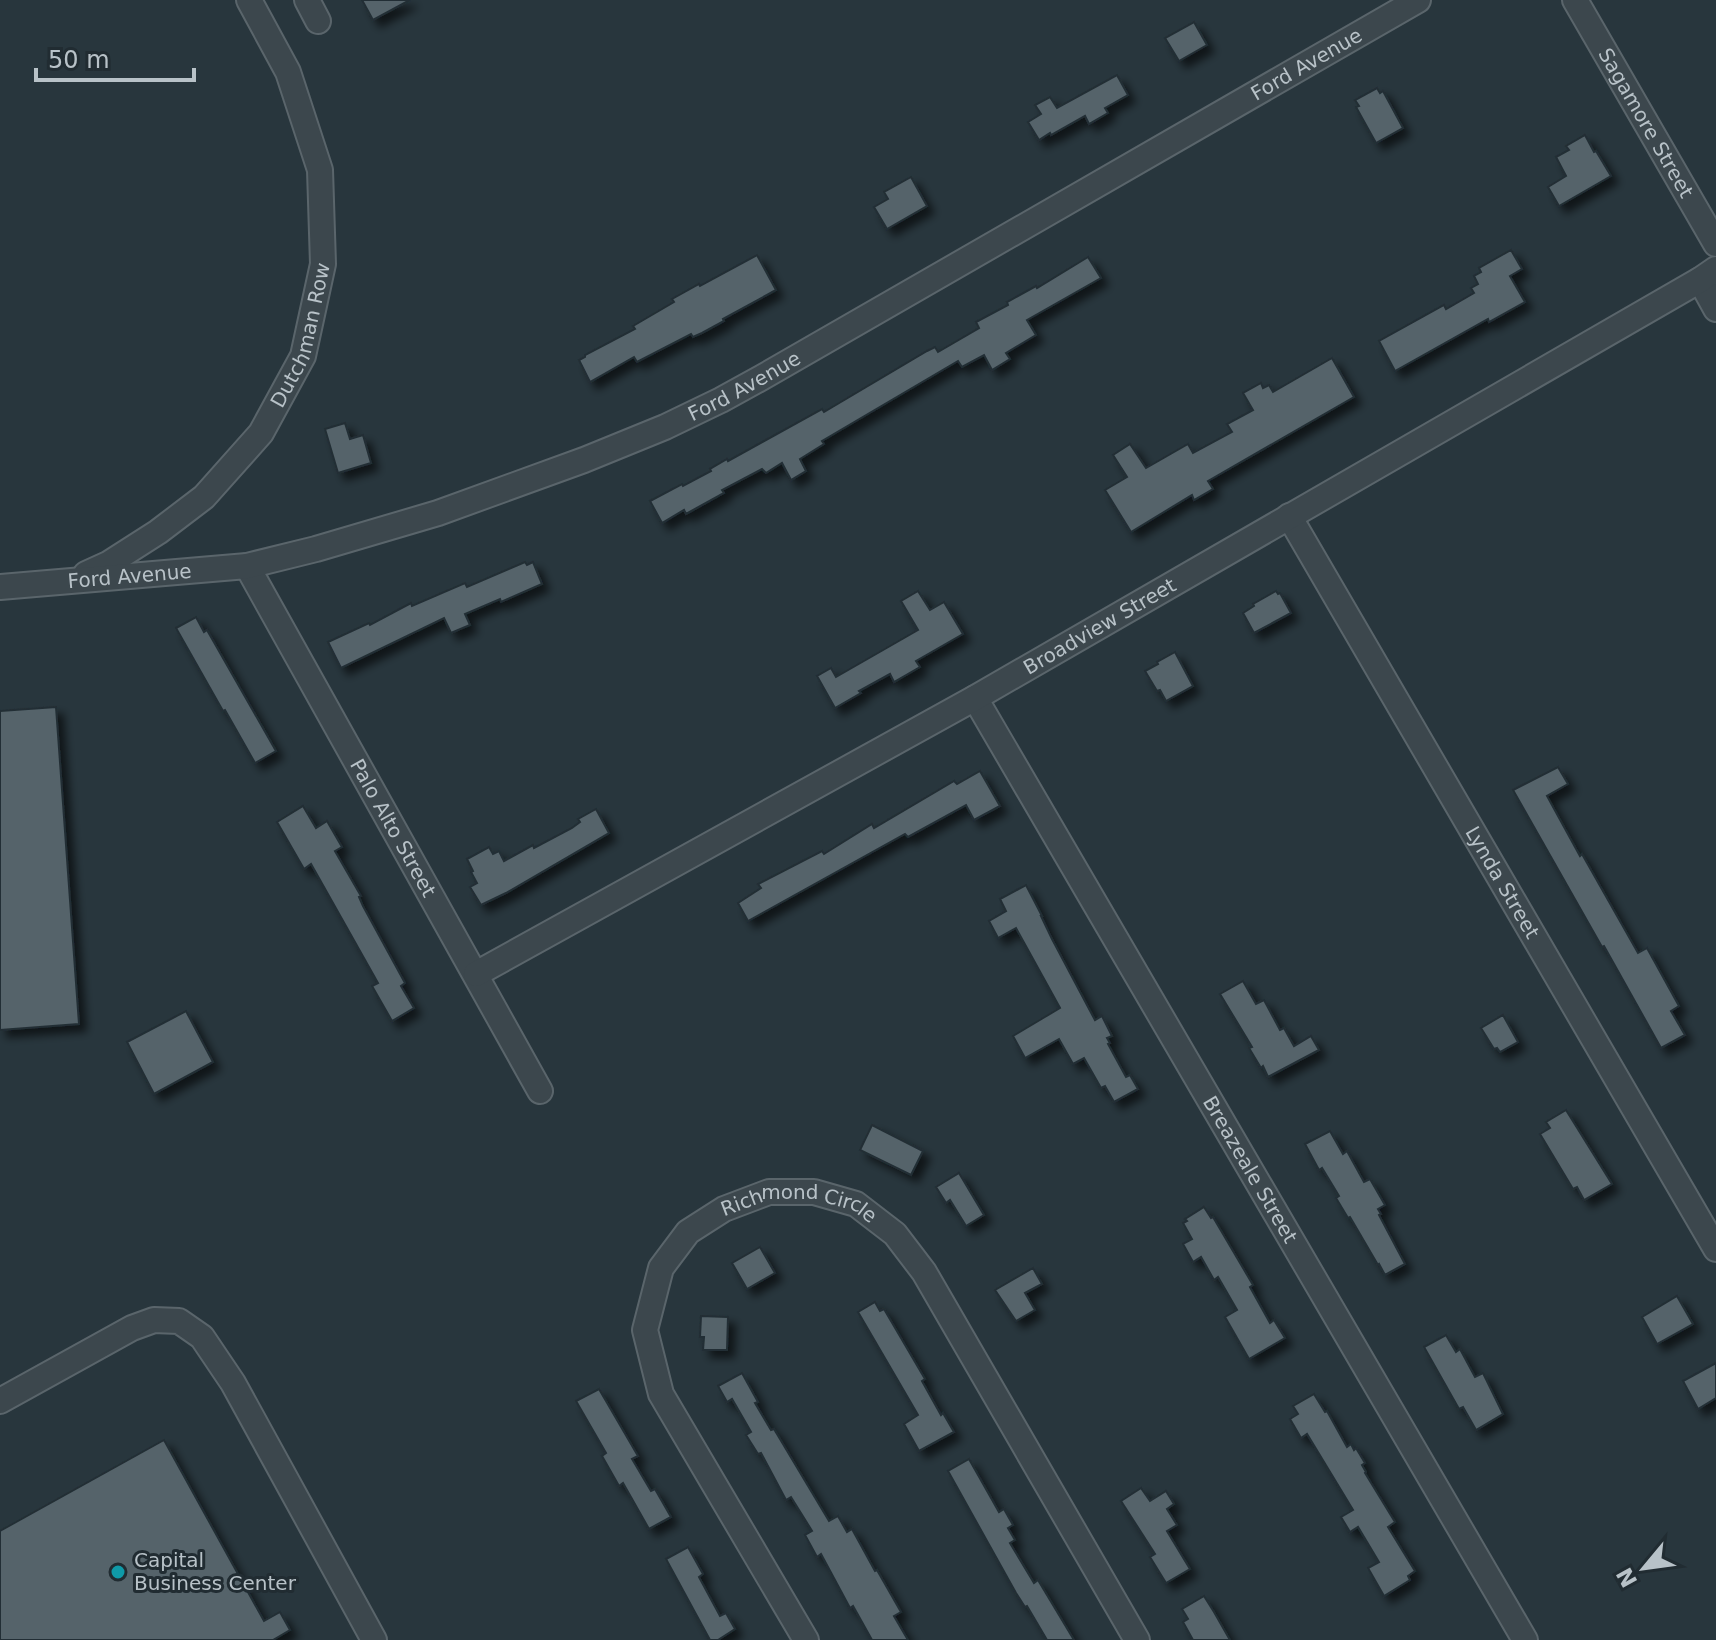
<svg xmlns="http://www.w3.org/2000/svg" width="1716" height="1640" viewBox="0 0 1716 1640" font-family="'DejaVu Sans',sans-serif">
	<style>
		.building { fill: #54636a; stroke: #232e34; stroke-width: 2; filter: url(#shadow) }
		.lines { fill: none; stroke-linecap: round; stroke-linejoin: round }
		.minor-casing { stroke: #5a656b; stroke-width: 28 }
		.minor { stroke: #3c474d; stroke-width: 24 }
		.culture-dot { fill: #0f9aa8; stroke: #212c32; stroke-width: 3 }
		.labels { text-anchor: middle; stroke-width: 6; stroke-linejoin: round; paint-order: stroke }
		.street-label { font-size: 20px; fill: #b8c2c8; stroke: #212c32 }
		.poi-label { font-size: 20px; fill: #b8c2c8; stroke: #212c32; text-anchor: start }
	</style>
	<defs>
		<filter id="shadow"><feDropShadow dx="7" dy="7" stdDeviation="4" flood-color="#0009"/></filter>
	</defs>
	<rect width="100%" height="100%" fill="#28363d"/>
	<g class="building">
		<path d="M 362,0 L 410,0 L 373,20 Z"/>
		<path d="M 1194,22 L 1207,45 L 1179,61 L 1165,38 Z"/>
		<path d="M 1117,75 L 1128,95 L 1105,108 L 1108,113 L 1089,124 L 1085,116 L 1051,135 L 1050,133 L 1039,140 L 1028,122 L 1041,114 L 1035,105 L 1050,97 L 1057,108 Z"/>
		<path d="M 1377,88 L 1380,93 L 1383,91 L 1403,128 L 1376,143 L 1356,107 L 1359,106 L 1355,100 Z"/>
		<path d="M 1585,135 L 1594,152 L 1596,151 L 1611,176 L 1559,206 L 1548,187 L 1566,176 L 1556,157 L 1569,150 L 1566,146 Z"/>
		<path d="M 911,177 L 927,206 L 887,229 L 874,207 L 888,199 L 884,192 Z"/>
		<path d="M 1511,250 L 1522,269 L 1510,276 L 1525,302 L 1489,322 L 1488,319 L 1395,371 L 1379,341 L 1444,305 L 1446,309 L 1474,293 L 1471,288 L 1478,284 L 1474,276 L 1481,272 L 1479,268 Z"/>
		<path d="M 757,255 L 776,290 L 723,319 L 724,321 L 702,333 L 693,337 L 691,334 L 637,362 L 634,357 L 590,382 L 579,360 L 585,357 L 585,355 L 635,329 L 633,326 L 674,302 L 672,299 L 699,284 L 700,286 Z"/>
		<path d="M 1088,257 L 1101,278 L 1027,320 L 1036,335 L 1006,353 L 1010,359 L 992,370 L 984,355 L 962,367 L 958,361 L 822,441 L 824,444 L 800,459 L 806,471 L 791,480 L 782,463 L 766,473 L 762,469 L 722,490 L 724,493 L 686,514 L 684,510 L 662,523 L 650,501 L 682,484 L 683,486 L 711,471 L 710,469 L 727,459 L 728,461 L 822,409 L 824,412 L 927,351 L 935,347 L 938,352 L 979,328 L 976,322 L 1008,305 L 1007,302 L 1036,286 L 1037,288 Z"/>
		<path d="M 1332,358 L 1354,397 L 1208,481 L 1213,489 L 1194,500 L 1192,495 L 1131,532 L 1105,490 L 1127,477 L 1113,455 L 1130,444 L 1146,468 L 1188,444 L 1193,453 L 1232,432 L 1227,424 L 1253,410 L 1243,393 L 1261,383 L 1263,388 L 1269,385 L 1273,392 Z"/>
		<path d="M 345,423 L 350,439 L 363,435 L 371,463 L 338,473 L 325,429 Z"/>
		<path d="M 525,562 L 527,565 L 533,562 L 542,584 L 501,602 L 500,599 L 465,614 L 470,625 L 451,633 L 444,618 L 341,668 L 328,642 L 369,623 L 370,625 L 411,603 L 412,606 L 465,583 L 467,587 Z"/>
		<path d="M 918,591 L 930,610 L 944,602 L 963,634 L 916,661 L 920,667 L 894,682 L 890,674 L 859,691 L 861,693 L 835,708 L 817,676 L 831,668 L 836,677 L 918,630 L 901,601 Z"/>
		<path d="M 1276,591 L 1278,594 L 1280,593 L 1291,613 L 1254,633 L 1243,613 L 1254,606 L 1253,604 Z"/>
		<path d="M 196,617 L 204,632 L 207,630 L 276,751 L 255,763 L 225,710 L 223,711 L 176,628 Z"/>
		<path d="M 1175,652 L 1193,686 L 1166,701 L 1160,690 L 1157,691 L 1145,671 L 1158,664 L 1157,662 Z"/>
		<path d="M 56,707 L 79,1024 L 0,1030 L 0,711 Z"/>
		<path d="M 1558,767 L 1568,784 L 1547,796 L 1580,856 L 1582,854 L 1638,953 L 1647,948 L 1679,1006 L 1671,1011 L 1685,1035 L 1661,1048 L 1604,946 L 1602,947 L 1513,790 Z"/>
		<path d="M 980,771 L 1000,806 L 974,820 L 966,805 L 908,837 L 905,834 L 748,921 L 738,903 L 761,888 L 758,884 L 822,851 L 824,854 L 872,824 L 874,828 L 954,781 L 957,784 Z"/>
		<path d="M 303,806 L 316,828 L 327,821 L 342,847 L 335,851 L 361,896 L 359,897 L 363,906 L 405,983 L 401,986 L 414,1008 L 392,1021 L 372,986 L 378,983 L 311,864 L 304,869 L 277,822 Z"/>
		<path d="M 596,809 L 609,833 L 506,893 L 481,905 L 470,887 L 477,883 L 471,872 L 473,871 L 467,859 L 489,847 L 493,854 L 499,851 L 504,861 L 533,845 L 534,848 L 572,828 L 580,822 L 578,819 Z"/>
		<path d="M 1026,885 L 1042,916 L 1041,916 L 1052,939 L 1095,1020 L 1102,1016 L 1112,1036 L 1107,1038 L 1110,1043 L 1108,1044 L 1126,1077 L 1130,1075 L 1138,1089 L 1114,1102 L 1105,1086 L 1101,1088 L 1084,1058 L 1073,1064 L 1059,1039 L 1025,1058 L 1013,1036 L 1060,1008 L 1016,928 L 998,938 L 989,921 L 1006,911 L 1000,899 Z"/>
		<path d="M 1243,981 L 1256,1004 L 1264,1000 L 1280,1030 L 1284,1028 L 1294,1046 L 1311,1036 L 1319,1050 L 1268,1077 L 1263,1066 L 1261,1068 L 1249,1048 L 1252,1047 L 1220,994 Z"/>
		<path d="M 186,1011 L 213,1062 L 154,1094 L 127,1042 Z"/>
		<path d="M 1503,1015 L 1518,1042 L 1500,1052 L 1497,1048 L 1494,1049 L 1481,1028 Z"/>
		<path d="M 1566,1110 L 1612,1184 L 1584,1200 L 1577,1187 L 1573,1189 L 1540,1134 L 1550,1128 L 1546,1122 Z"/>
		<path d="M 872,1125 L 923,1151 L 911,1175 L 860,1150 Z"/>
		<path d="M 1330,1131 L 1343,1154 L 1347,1151 L 1364,1182 L 1370,1179 L 1385,1205 L 1378,1209 L 1381,1214 L 1379,1215 L 1405,1264 L 1385,1275 L 1379,1264 L 1378,1265 L 1350,1217 L 1348,1218 L 1336,1198 L 1339,1196 L 1322,1168 L 1319,1170 L 1305,1144 Z"/>
		<path d="M 959,1173 L 984,1215 L 966,1226 L 950,1200 L 946,1203 L 936,1187 Z"/>
		<path d="M 1204,1207 L 1211,1218 L 1213,1217 L 1253,1285 L 1250,1287 L 1270,1323 L 1274,1320 L 1285,1338 L 1249,1359 L 1225,1317 L 1237,1310 L 1218,1277 L 1214,1280 L 1201,1257 L 1193,1262 L 1183,1244 L 1192,1239 L 1183,1223 L 1187,1221 L 1185,1219 Z"/>
		<path d="M 760,1247 L 775,1273 L 747,1289 L 732,1263 Z"/>
		<path d="M 1033,1268 L 1042,1284 L 1025,1293 L 1035,1310 L 1016,1321 L 995,1290 Z"/>
		<path d="M 1677,1296 L 1693,1324 L 1657,1344 L 1642,1317 Z"/>
		<path d="M 875,1302 L 880,1311 L 884,1309 L 925,1379 L 922,1381 L 941,1415 L 943,1413 L 954,1432 L 919,1451 L 904,1424 L 918,1415 L 858,1312 Z"/>
		<path d="M 701,1316 L 728,1317 L 727,1350 L 703,1350 L 704,1337 L 700,1337 Z"/>
		<path d="M 1446,1335 L 1456,1352 L 1460,1349 L 1475,1377 L 1483,1373 L 1503,1414 L 1476,1430 L 1463,1407 L 1459,1409 L 1424,1347 Z"/>
		<path d="M 1716,1363 L 1716,1398 L 1698,1409 L 1683,1381 Z"/>
		<path d="M 742,1373 L 758,1402 L 755,1403 L 771,1430 L 774,1429 L 829,1521 L 838,1516 L 847,1532 L 852,1529 L 875,1571 L 877,1570 L 901,1612 L 894,1616 L 908,1640 L 872,1640 L 853,1606 L 850,1608 L 821,1554 L 817,1557 L 805,1535 L 812,1531 L 791,1497 L 786,1500 L 761,1453 L 758,1454 L 746,1435 L 751,1432 L 732,1399 L 727,1402 L 718,1386 Z"/>
		<path d="M 599,1389 L 638,1456 L 632,1459 L 651,1491 L 655,1489 L 671,1517 L 649,1529 L 623,1483 L 619,1486 L 602,1456 L 606,1453 L 576,1401 Z"/>
		<path d="M 1314,1394 L 1325,1412 L 1327,1411 L 1347,1447 L 1351,1444 L 1354,1450 L 1356,1448 L 1365,1463 L 1362,1465 L 1366,1472 L 1365,1473 L 1395,1522 L 1388,1527 L 1415,1571 L 1408,1576 L 1410,1580 L 1384,1596 L 1368,1568 L 1379,1562 L 1358,1527 L 1350,1532 L 1341,1517 L 1353,1510 L 1307,1434 L 1301,1438 L 1290,1419 L 1298,1414 L 1293,1406 Z"/>
		<path d="M 164,1440 L 264,1621 L 280,1612 L 290,1630 L 273,1640 L 0,1640 L 0,1531 Z"/>
		<path d="M 969,1459 L 999,1512 L 1004,1509 L 1013,1525 L 1008,1528 L 1015,1540 L 1010,1543 L 1034,1583 L 1038,1580 L 1074,1640 L 1047,1640 L 1027,1606 L 1025,1607 L 1016,1593 L 948,1471 Z"/>
		<path d="M 1141,1488 L 1150,1501 L 1166,1491 L 1174,1504 L 1167,1509 L 1177,1525 L 1167,1531 L 1190,1569 L 1166,1583 L 1150,1557 L 1155,1554 L 1121,1501 Z"/>
		<path d="M 688,1547 L 703,1574 L 699,1577 L 720,1616 L 726,1613 L 735,1629 L 718,1640 L 710,1640 L 666,1559 Z"/>
		<path d="M 1204,1596 L 1214,1612 L 1230,1640 L 1193,1640 L 1183,1622 L 1188,1619 L 1182,1609 Z"/>
	</g>
	<g class="lines">
		<g class="minor-casing">
			<g id="minor">
				<path d="M 307,0 L 318,21"/>
				<path id="s1" d="M 1575,0 L 1716,244"/>
				<path d="M 1700,280 L 1716,309"/>
				<path id="s2" d="M 1289,516 L 1716,1249"/>
				<path id="s3" d="M 247,566 L 540,1091"/>
				<path id="s4" d="M 86,574 L 108,564 L 158,532 L 204,497 L 261,433 L 303,356 L 323,264 L 320,170 L 288,72 L 249,0"/>
				<path id="s5" d="M 0,587 L 247,566 L 316,549 L 438,513 L 584,460 L 665,427 L 721,400 L 761,378 L 1418,0"/>
				<path id="s6" d="M 975,698 L 1525,1640"/>
				<path id="s7" d="M 476,974 L 975,698 L 1700,280 L 1716,269"/>
				<path d="M 0,1401 L 132,1328 L 154,1320 L 179,1321 L 202,1337 L 233,1383 L 374,1640"/>
				<path id="s8" d="M 806,1640 L 661,1394 L 645,1330 L 661,1268 L 688,1232 L 724,1209 L 769,1192 L 814,1192 L 856,1204 L 895,1234 L 924,1272 L 1137,1640"/>
			</g>
		</g>
		<use href="#minor" class="minor"/>
	</g>
	<circle class="culture-dot" cx="118" cy="1572" r="8"/>
	<g class="labels">
		<g class="street-label">
			<text dy="7" stroke="none"><textPath href="#s5" startOffset="1426">Ford Avenue</textPath></text>
			<text dy="7" stroke="none"><textPath href="#s1" startOffset="142">Sagamore Street</textPath></text>
			<text dy="7" stroke="none"><textPath href="#s4" startOffset="334">Dutchman Row</textPath></text>
			<text dy="7" stroke="none"><textPath href="#s5" startOffset="778">Ford Avenue</textPath></text>
			<text dy="7" stroke="none"><textPath href="#s5" startOffset="130">Ford Avenue</textPath></text>
			<text dy="7" stroke="none"><textPath href="#s7" startOffset="714">Broadview Street</textPath></text>
			<text dy="7" stroke="none"><textPath href="#s3" startOffset="300">Palo Alto Street</textPath></text>
			<text dy="7" stroke="none"><textPath href="#s2" startOffset="424">Lynda Street</textPath></text>
			<text dy="7" stroke="none"><textPath href="#s6" startOffset="546">Breazeale Street</textPath></text>
			<text dy="7" stroke="none"><textPath href="#s8" startOffset="582">Richmond Circle</textPath></text>
		</g>
		<g class="poi-label">
			<text x="134" y="1567">Capital<tspan x="134" dy="23">Business Center</tspan></text>
		</g>
	</g>
	<g transform="translate(1644 1568) rotate(241)" stroke="#212c32" stroke-width="6" paint-order="stroke">
	<path d="M0-6L14 30L0 20L-14 30Z" fill="#b8c2c8"/>
	<text y="-12" font-size="22" font-weight="bold" text-anchor="middle" fill="#b8c2c8">N</text>
	</g>
	<path d="M36 68v12h158v-12" fill="none" stroke="#b8c2c8" stroke-width="4"/>
	<text x="48" y="68" font-size="24" fill="#b8c2c8" stroke="#212c32" stroke-width="6" paint-order="stroke">50 m</text>
</svg>
